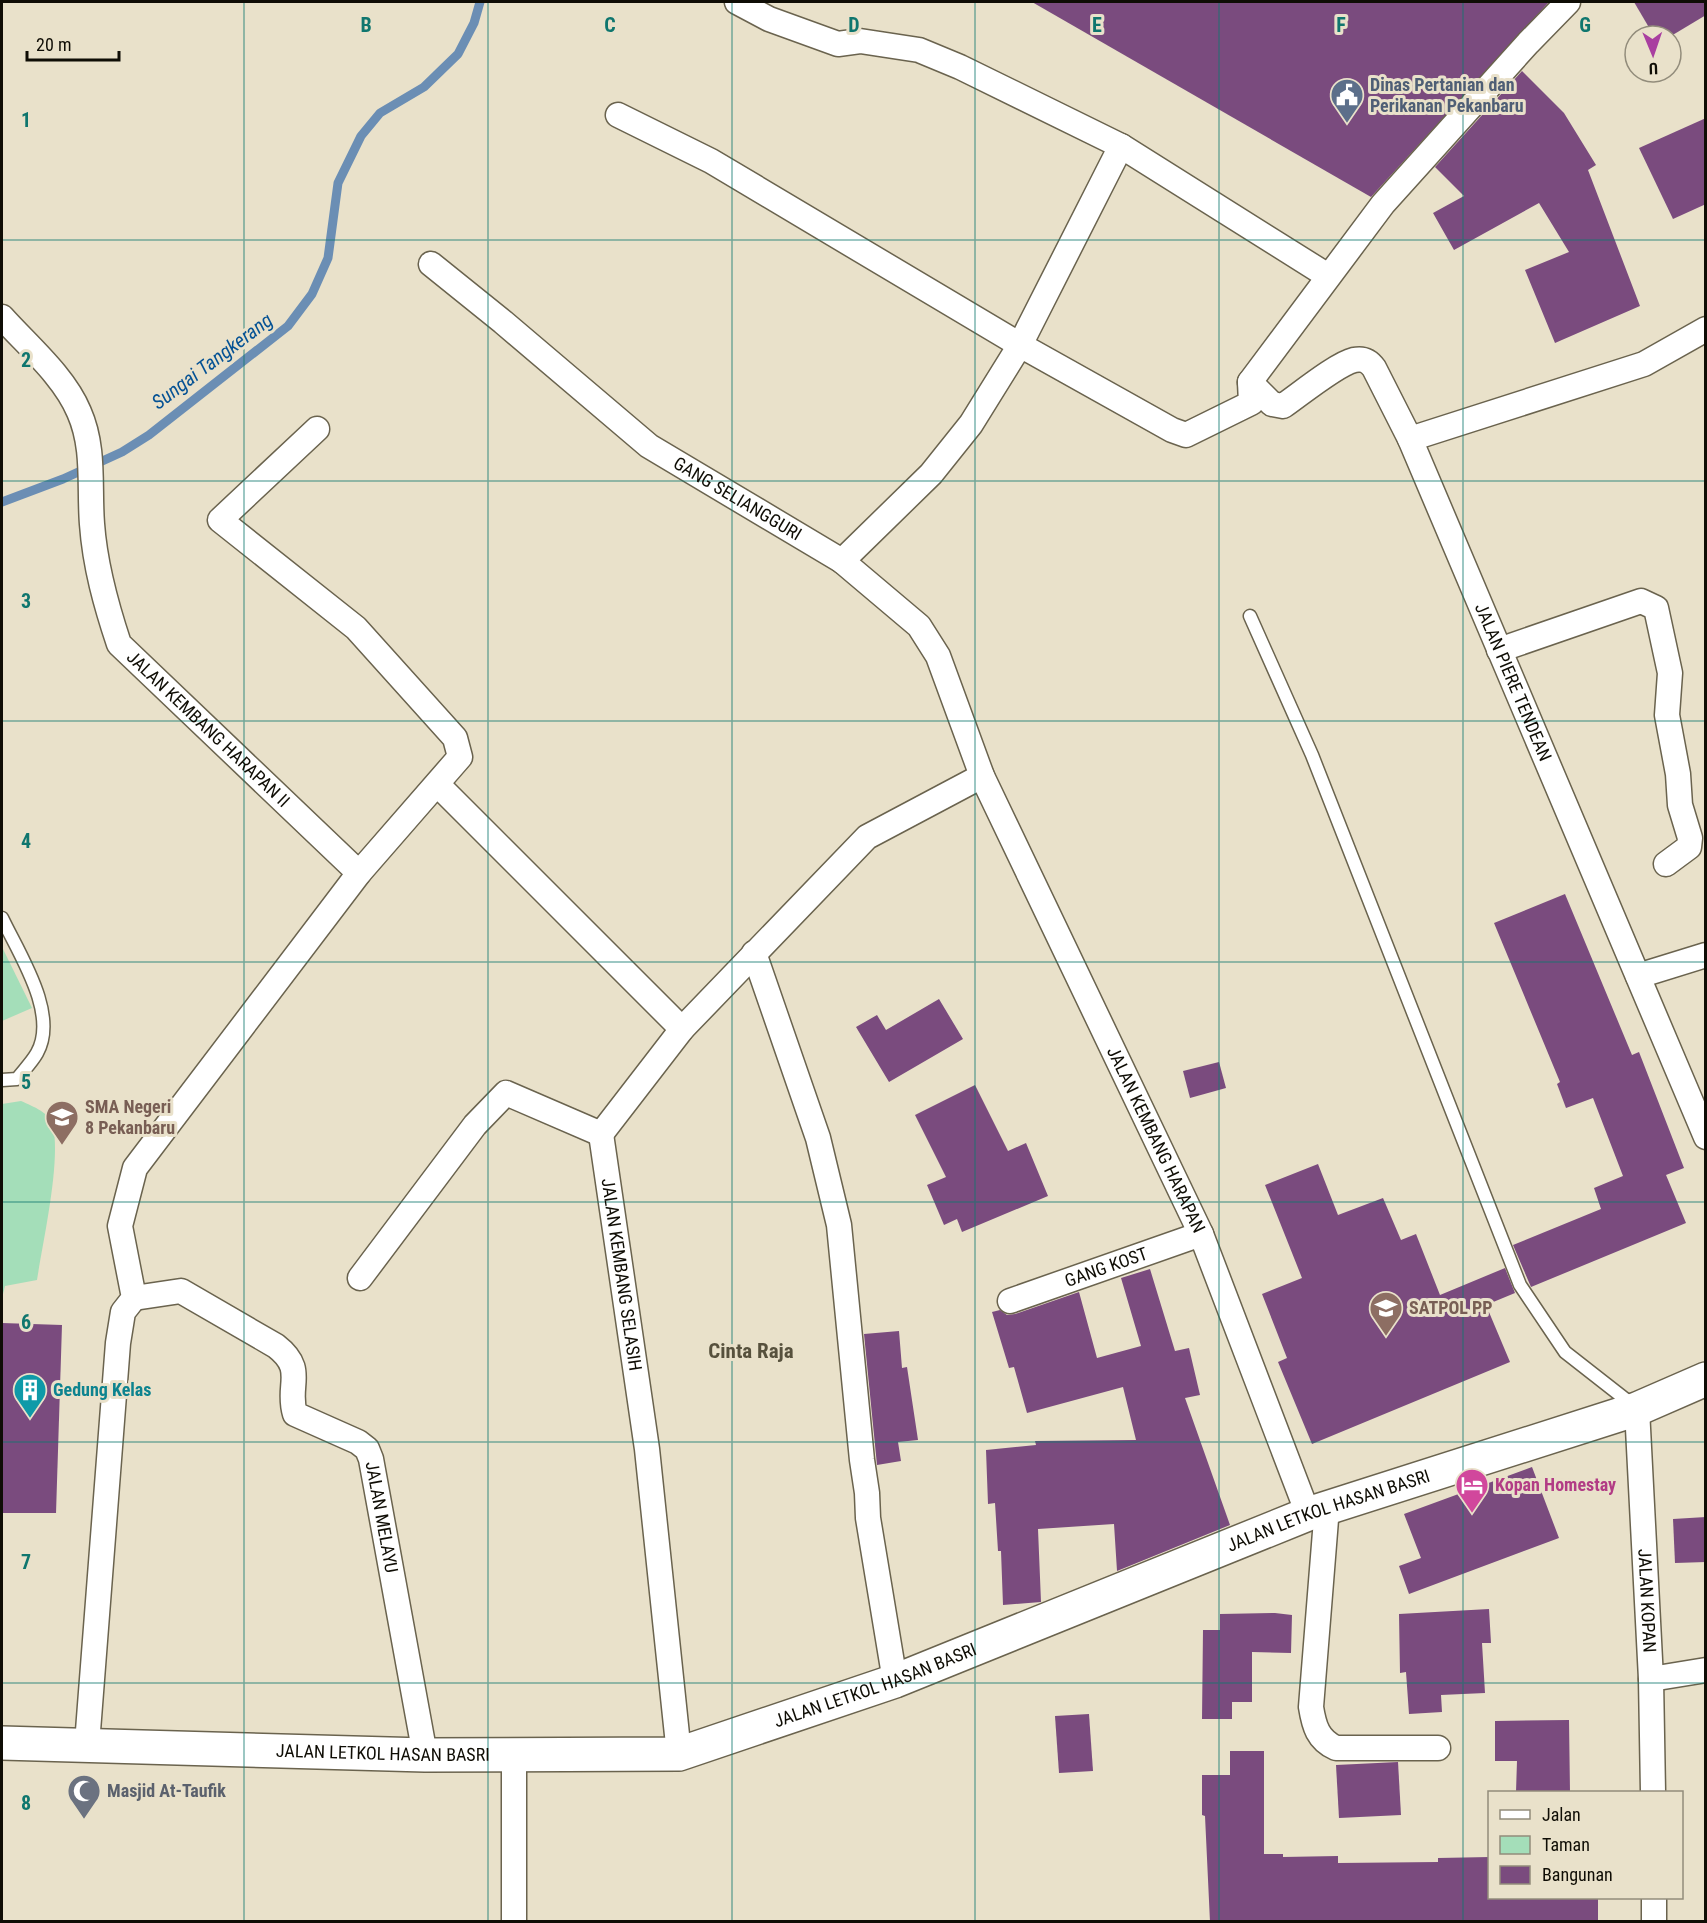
<svg xmlns="http://www.w3.org/2000/svg" width="1707" height="1923" viewBox="0 0 1707 1923" font-family="'Roboto Condensed',sans-serif">
	<style>
		.green { fill: #a4deb9 }
		.lines { fill: none; stroke-linecap: round; stroke-linejoin: round }
		.stream { stroke: #6b8eb4; stroke-width: 9 }
		.building { fill: #7a4b7e }
		.lane-casing { stroke: #6a634e; stroke-width: 15 }
		.street-casing { stroke: #6a634e; stroke-width: 27 }
		.secondary-casing { stroke: #6a634e; stroke-width: 36 }
		.lane { stroke: #fff; stroke-width: 12 }
		.street { stroke: #fff; stroke-width: 24 }
		.secondary { stroke: #fff; stroke-width: 33 }
		.grid { fill: none; stroke: #0f766e; stroke-width: 1.5; stroke-opacity: 0.55 }
		.labels { text-anchor: middle; stroke-width: 6; stroke-linejoin: round; paint-order: stroke }
		.service-label { font-size: 18px; font-weight: bold; fill: #4e5e75; stroke: #e9e1ca; text-anchor: start }
		.street-label { font-size: 18px; fill: #0f0d05; stroke: #e9e1ca }
		.education-label { font-size: 18px; font-weight: bold; fill: #785e54; stroke: #e9e1ca; text-anchor: start }
		.culture-label { font-size: 18px; font-weight: bold; fill: #0d838f; stroke: #e9e1ca; text-anchor: start }
		.hotel-label { font-size: 18px; font-weight: bold; fill: #b23c85; stroke: #e9e1ca; text-anchor: start }
		.worship-label { font-size: 18px; font-weight: bold; fill: #5b616d; stroke: #e9e1ca; text-anchor: start }
		.water-label { font-size: 20px; font-style: italic; fill: #055294; stroke: #e9e1ca }
		.quarter-label { font-size: 21px; font-weight: bold; fill: #57513d; stroke: #e9e1ca }
		.grid-label { font-size: 20px; text-anchor: middle; font-weight: bold; fill: #0f766e; stroke: #e9e1ca; stroke-width: 6; stroke-linejoin: round; paint-order: stroke }
	</style>
	<rect width="100%" height="100%" fill="#e9e1ca"/>
	<g class="green">
		<path d="M 2,947 L 32,1008 L 2,1021 Z"/>
		<path d="M 21,1101 C 34,1107 49,1112 53,1126 C 61,1162 43,1241 37,1280 L 5,1286 L 2,1298 L 2,1104 Z"/>
	</g>
	<g class="lines">
		<path class="stream" d="M 2,502 L 63,479 L 122,452 L 149,435 L 288,326 L 312,294 L 328,258 L 338,183 L 361,136 L 380,113 L 424,87 L 458,54 L 474,23 L 480,2"/>
	</g>
	<g class="building">
		<path d="M 1032,2 L 1549,2 L 1371,197 Z"/>
		<path d="M 1634,2 L 1706,2 L 1706,15 L 1671,36 L 1654,36 Z"/>
		<path d="M 1522,71 L 1564,113 L 1596,165 L 1588,170 L 1640,306 L 1555,343 L 1525,270 L 1569,252 L 1539,203 L 1454,250 L 1433,213 L 1464,196 L 1435,167 Z"/>
		<path d="M 1706,118 L 1706,204 L 1673,219 L 1639,148 Z"/>
		<path d="M 1565,894 L 1632,1055 L 1639,1052 L 1684,1168 L 1666,1175 L 1686,1223 L 1531,1287 L 1513,1245 L 1601,1209 L 1594,1188 L 1623,1176 L 1593,1098 L 1566,1108 L 1557,1084 L 1560,1082 L 1494,923 Z"/>
		<path d="M 939,999 L 963,1039 L 889,1082 L 856,1027 L 877,1015 L 886,1030 Z"/>
		<path d="M 1219,1062 L 1226,1088 L 1190,1098 L 1183,1071 Z"/>
		<path d="M 975,1085 L 1008,1151 L 1026,1143 L 1048,1196 L 962,1232 L 957,1219 L 944,1225 L 927,1185 L 946,1177 L 915,1115 Z"/>
		<path d="M 1318,1164 L 1338,1215 L 1383,1198 L 1401,1240 L 1416,1234 L 1440,1295 L 1505,1268 L 1515,1293 L 1486,1305 L 1510,1362 L 1312,1444 L 1278,1362 L 1287,1358 L 1262,1294 L 1302,1278 L 1265,1185 Z"/>
		<path d="M 1150,1269 L 1175,1351 L 1189,1348 L 1200,1395 L 1185,1398 L 1230,1525 L 1117,1571 L 1114,1524 L 1038,1529 L 1041,1602 L 1003,1605 L 1001,1551 L 998,1551 L 995,1503 L 988,1504 L 986,1450 L 1036,1445 L 1035,1441 L 1136,1440 L 1123,1387 L 1027,1413 L 1014,1367 L 1009,1368 L 992,1312 L 1000,1310 L 1007,1315 L 1015,1314 L 1079,1292 L 1097,1358 L 1141,1346 L 1121,1278 Z"/>
		<path d="M 2,1323 L 62,1325 L 56,1513 L 2,1513 Z"/>
		<path d="M 899,1331 L 902,1368 L 907,1367 L 918,1440 L 898,1442 L 901,1461 L 877,1465 L 864,1334 Z"/>
		<path d="M 1532,1467 L 1559,1538 L 1409,1594 L 1399,1566 L 1421,1558 L 1404,1514 Z"/>
		<path d="M 1706,1517 L 1706,1562 L 1675,1563 L 1673,1519 Z"/>
		<path d="M 1489,1609 L 1491,1643 L 1482,1643 L 1485,1693 L 1441,1695 L 1442,1712 L 1409,1714 L 1406,1672 L 1400,1673 L 1399,1614 Z"/>
		<path d="M 1275,1613 L 1292,1615 L 1291,1653 L 1252,1652 L 1252,1702 L 1232,1702 L 1232,1719 L 1202,1719 L 1203,1630 L 1220,1630 L 1220,1614 Z"/>
		<path d="M 1089,1714 L 1093,1771 L 1059,1773 L 1055,1716 Z"/>
		<path d="M 1569,1720 L 1570,1792 L 1516,1792 L 1517,1761 L 1495,1761 L 1495,1721 Z"/>
		<path d="M 1230,1751 L 1264,1751 L 1264,1854 L 1283,1854 L 1283,1857 L 1338,1856 L 1338,1863 L 1438,1862 L 1438,1858 L 1490,1857 L 1490,1898 L 1598,1898 L 1598,1922 L 1210,1922 L 1205,1816 L 1202,1815 L 1202,1775 L 1230,1775 Z"/>
		<path d="M 1398,1762 L 1401,1815 L 1339,1818 L 1336,1765 Z"/>
	</g>
	<g class="lines">
		<g class="lane-casing">
			<g id="lane">
				<path d="M 1250,616 L 1312,755 L 1520,1285 L 1565,1352 L 1634,1406"/>
				<path d="M 2,918 C 19,954 59,1014 37,1053 C 32,1062 23,1071 17,1079 L 2,1080"/>
			</g>
		</g>
		<g class="street-casing">
			<g id="street">
				<path d="M 618,115 L 711,161 L 1020,345 L 1121,146 L 960,67 L 919,50 L 860,41 L 838,44 L 769,19 L 737,2"/>
				<path d="M 1121,146 L 1328,276"/>
				<path id="s1" d="M 431,264 L 503,322 L 649,446 L 842,561 L 919,626 L 938,656 L 982,776 L 1201,1234 L 1308,1514"/>
				<path id="s2" d="M 2,317 C 28,346 64,376 79,412 C 95,448 89,486 92,524 C 95,566 106,605 119,644 L 359,873"/>
				<path id="s3" d="M 1250,382 L 1272,404 L 1283,406 C 1299,395 1337,364 1354,360 C 1363,358 1369,361 1374,368 L 1410,439 L 1706,1137"/>
				<path d="M 1410,439 L 1644,364 L 1706,329"/>
				<path d="M 842,561 L 931,474 L 971,424 L 1020,345 L 1172,430 L 1186,435 L 1251,403 L 1250,382 L 1383,204 L 1528,43 L 1568,2"/>
				<path d="M 1499,650 L 1641,601 L 1656,608 L 1670,673 L 1667,715 L 1678,774 L 1680,805 L 1690,838 L 1689,847 L 1666,864"/>
				<path d="M 438,785 L 682,1029"/>
				<path d="M 754,953 L 818,1138 L 839,1225 L 862,1460 L 867,1493 L 868,1518 L 895,1681"/>
				<path d="M 1638,976 L 1706,955"/>
				<path id="s4" d="M 601,1134 L 647,1449 L 679,1754"/>
				<path d="M 601,1134 L 682,1029 L 867,837 L 982,776"/>
				<path d="M 360,1278 L 475,1125 L 506,1093 L 601,1134"/>
				<path id="s5" d="M 134,1298 L 181,1291 L 276,1346 C 307,1370 286,1385 295,1414 L 358,1442 L 367,1449 L 371,1459 L 425,1755"/>
				<path id="s6" d="M 1010,1301 L 1201,1234"/>
				<path id="s7" d="M 1637,1409 L 1651,1679 L 1653,1792"/>
				<path d="M 1327,1507 L 1311,1707 C 1314,1726 1318,1740 1336,1748 L 1438,1748"/>
				<path d="M 1651,1679 L 1706,1670"/>
				<path d="M 87,1744 L 118,1343 L 123,1312 L 134,1298 L 120,1226 L 135,1168 L 359,873 L 460,757 L 455,738 L 356,628 L 220,520 L 317,429"/>
				<path d="M 514,1757 L 514,1922"/>
				<path d="M 1654,1898 L 1654,1922"/>
			</g>
		</g>
		<g class="secondary-casing">
			<g id="secondary">
				<path id="s8" d="M 2,1743 L 425,1755 L 679,1754 L 895,1681 L 1308,1514 L 1637,1409 L 1706,1379"/>
			</g>
		</g>
		<use href="#lane" class="lane"/>
		<use href="#street" class="street"/>
		<use href="#secondary" class="secondary"/>
	</g>
	<path class="grid" d="M 244,2 L 244,1922M 488,2 L 488,1922M 732,2 L 732,1922M 975,2 L 975,1922M 1219,2 L 1219,1922M 1463,2 L 1463,1922M 2,240 L 1706,240M 2,481 L 1706,481M 2,721 L 1706,721M 2,962 L 1706,962M 2,1202 L 1706,1202M 2,1442 L 1706,1442M 2,1683 L 1706,1683"/>
	<defs>
		<g id="civic-pin" transform="scale(1.725)"><path d="M0 17L-7.5 6A9.5 9.5 0 1 1 7.5 6Z" fill="#5c6f8a" stroke="#e9e1ca"/><path d="M-.6-6.5H3V-4.5H.6V-3L4-1V1h2V6H-6V1h2V-1L-.6-3ZM-1.2 2.5V6h2.4V2.5Z" fill="#fff"/></g>
		<g id="school-pin" transform="scale(1.725)"><path d="M0 17L-7.5 6A9.5 9.5 0 1 1 7.5 6Z" fill="#8d6e63" stroke="#e9e1ca"/><path d="M0-5L7-2L0 1L-7-2ZM-4 1L0 2.5L4 1V4Q0 6-4 4Z" fill="#fff"/></g>
		<g id="building-pin" transform="scale(1.725)"><path d="M0 17L-7.5 6A9.5 9.5 0 1 1 7.5 6Z" fill="#0f9aa8" stroke="#e9e1ca"/><path d="M-4-6H4V6H1V3H-1V6H-4ZM-2.5-4.3h1.7v1.8h-1.7ZM.8-4.3h1.7v1.8H.8ZM-2.5-1h1.7V.8h-1.7ZM.8-1h1.7V.8H.8Z" fill="#fff"/></g>
		<g id="hotel-pin" transform="scale(1.725)"><path d="M0 17L-7.5 6A9.5 9.5 0 1 1 7.5 6Z" fill="#d1479c" stroke="#e9e1ca"/><path d="M-6-4.5h1.5V1H6V5H4.5V3h-9V5H-6ZM-4 0a1.8 1.8 0 1 1 3.6 0ZM.5 0V-2.5h3Q6-2.5 6 0Z" fill="#fff"/></g>
		<g id="mosque-pin" transform="scale(1.725)"><path d="M0 17L-7.5 6A9.5 9.5 0 1 1 7.5 6Z" fill="#6b7280" stroke="#e9e1ca"/><path d="M3.5-4.9A6 6 0 1 0 3.5 4.9A5 5 0 1 1 3.5-4.9Z" fill="#fff"/></g>
	</defs>
	<g fill-rule="evenodd">
		<use href="#civic-pin" x="1347" y="95"/>
		<use href="#school-pin" x="62" y="1117"/>
		<use href="#school-pin" x="1386" y="1308"/>
		<use href="#building-pin" x="30" y="1390"/>
		<use href="#hotel-pin" x="1472" y="1485"/>
		<use href="#mosque-pin" x="84" y="1791"/>
	</g>
	<g class="labels">
		<g class="service-label">
			<text x="1370" y="91">Dinas Pertanian dan<tspan x="1370" dy="21">Perikanan Pekanbaru</tspan></text>
		</g>
		<g class="street-label">
			<text dy="6" stroke="none"><textPath href="#s1" startOffset="387">GANG SELIANGGURI</textPath></text>
			<text dy="6" stroke="none"><textPath href="#s3" startOffset="494">JALAN PIERE TENDEAN</textPath></text>
			<text dy="6" stroke="none"><textPath href="#s2" startOffset="483">JALAN KEMBANG HARAPAN II</textPath></text>
			<text dy="6" stroke="none"><textPath href="#s1" startOffset="1176">JALAN KEMBANG HARAPAN</textPath></text>
			<text dy="6" stroke="none"><textPath href="#s6" startOffset="102">GANG KOST</textPath></text>
			<text dy="6" stroke="none"><textPath href="#s4" startOffset="142">JALAN KEMBANG SELASIH</textPath></text>
			<text dy="6" stroke="none"><textPath href="#s8" startOffset="1371">JALAN LETKOL HASAN BASRI</textPath></text>
			<text dy="6" stroke="none"><textPath href="#s5" startOffset="382">JALAN MELAYU</textPath></text>
			<text dy="6" stroke="none"><textPath href="#s7" startOffset="192">JALAN KOPAN</textPath></text>
			<text dy="6" stroke="none"><textPath href="#s8" startOffset="885">JALAN LETKOL HASAN BASRI</textPath></text>
			<text dy="6" stroke="none"><textPath href="#s8" startOffset="381">JALAN LETKOL HASAN BASRI</textPath></text>
		</g>
		<g class="education-label">
			<text x="85" y="1113">SMA Negeri<tspan x="85" dy="21">8 Pekanbaru</tspan></text>
			<text x="1409" y="1314">SATPOL PP</text>
		</g>
		<g class="culture-label">
			<text x="53" y="1396">Gedung Kelas</text>
		</g>
		<g class="hotel-label">
			<text x="1495" y="1491">Kopan Homestay</text>
		</g>
		<g class="worship-label">
			<text x="107" y="1797">Masjid At-Taufik</text>
		</g>
		<g class="water-label">
			<text transform="translate(212 361) rotate(-37)" y="7">Sungai Tangkerang</text>
		</g>
		<g class="quarter-label">
			<text x="751" y="1358">Cinta Raja</text>
		</g>
	</g>
	<g class="grid-label">
		<text x="366" y="32">B</text>
		<text x="610" y="32">C</text>
		<text x="854" y="32">D</text>
		<text x="1097" y="32">E</text>
		<text x="1341" y="32">F</text>
		<text x="1585" y="32">G</text>
		<text x="26" y="127">1</text>
		<text x="26" y="367">2</text>
		<text x="26" y="608">3</text>
		<text x="26" y="848">4</text>
		<text x="26" y="1089">5</text>
		<text x="26" y="1329">6</text>
		<text x="26" y="1569">7</text>
		<text x="26" y="1810">8</text>
	</g>
	<rect width="1707" height="1923" fill="none" stroke="#0f0d05" stroke-width="6"/>
	<rect x="1488" y="1791" width="195" height="108" fill="#e9e1ca" stroke="#928c7b" stroke-width="1.5"/>
	<rect x="1500" y="1810" width="30" height="9" fill="#ffffff" stroke="#928c7b" stroke-width="1.5"/>
	<text x="1542" y="1821" font-size="18" fill="#0f0d05">Jalan</text>
	<rect x="1500" y="1836" width="30" height="18" fill="#a4deb9" stroke="#928c7b" stroke-width="1.5"/>
	<text x="1542" y="1851" font-size="18" fill="#0f0d05">Taman</text>
	<rect x="1500" y="1866" width="30" height="18" fill="#7a4b7e" stroke="#928c7b" stroke-width="1.5"/>
	<text x="1542" y="1881" font-size="18" fill="#0f0d05">Bangunan</text>
	<g transform="translate(1653 54) rotate(178)"><circle r="28" fill="#e9e1ca" stroke="#928c7b" stroke-width="1.5"/>
	<path d="M0-4.5L10 22L0 15L-10 22Z" fill="#a93fa0"/>
	<text y="-9" font-size="16" font-weight="bold" text-anchor="middle" fill="#0f0d05">U</text>
	</g>
	<path d="M27 51v9h92v-9" fill="none" stroke="#0f0d05" stroke-width="3"/>
	<text x="36" y="51" font-size="18" fill="#0f0d05" stroke="#e9e1ca" stroke-width="4.5" paint-order="stroke">20 m</text>
</svg>
